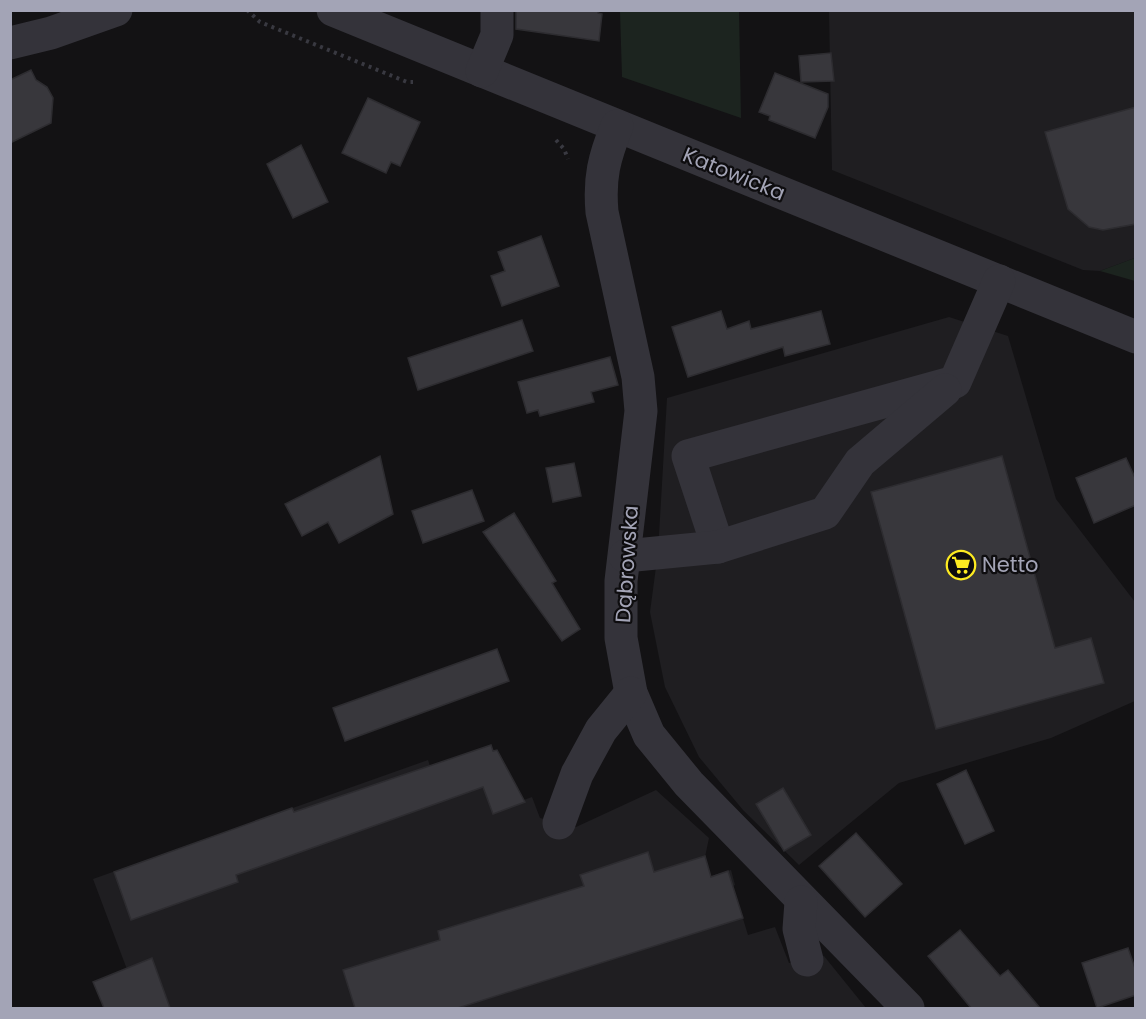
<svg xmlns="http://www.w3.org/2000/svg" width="1146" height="1019" viewBox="0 0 1146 1019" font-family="Poppins,sans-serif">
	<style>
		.built { fill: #1f1e21 }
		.green { fill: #1c241f }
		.building { fill: #38373c; stroke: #2d2c30; stroke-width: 1.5 }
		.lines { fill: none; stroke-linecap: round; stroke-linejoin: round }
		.path { stroke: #393941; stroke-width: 4; stroke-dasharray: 3 4.5; stroke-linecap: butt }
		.minor { stroke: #34333a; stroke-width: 33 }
		.labels { text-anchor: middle; stroke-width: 4.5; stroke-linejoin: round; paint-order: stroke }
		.street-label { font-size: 21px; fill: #a3a4b6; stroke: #0e0d0f }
		.poi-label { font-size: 21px; fill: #a3a4b6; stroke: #0e0d0f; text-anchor: start }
	</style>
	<rect width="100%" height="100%" fill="#131214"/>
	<g class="built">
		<path d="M 829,11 L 1135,11 L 1135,258 L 1100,271 L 1083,270 L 832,170 Z"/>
		<path d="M 949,317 L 1008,336 L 1056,499 L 1135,602 L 1135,701 L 1051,738 L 899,783 L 799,865 L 743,810 L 699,757 L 665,687 L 650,612 L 658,552 L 667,398 Z"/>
		<path d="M 493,751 L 521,801 L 532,797 L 540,818 L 576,827 L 656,790 L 709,838 L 705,857 L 711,876 L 731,870 L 735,885 L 733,886 L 748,935 L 775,927 L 789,963 L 824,956 L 866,1008 L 130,1008 L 140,1004 L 93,879 L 428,760 L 430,766 Z"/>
	</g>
	<g class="green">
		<path d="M 620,11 L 739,11 L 741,118 L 622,77 Z"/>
		<path d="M 1135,258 L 1135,281 L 1100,271 Z"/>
	</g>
	<g class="building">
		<path d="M 516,10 L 598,10 L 598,13 L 602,14 L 599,41 L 516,29 Z"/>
		<path d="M 831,53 L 834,81 L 801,82 L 799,56 Z"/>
		<path d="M 31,70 L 36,80 L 47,87 L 53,98 L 51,123 L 10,143 L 10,80 Z"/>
		<path d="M 775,73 L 828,94 L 828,107 L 815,138 L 769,120 L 770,116 L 759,112 Z"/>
		<path d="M 368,98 L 420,122 L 400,166 L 391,162 L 386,173 L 342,153 Z"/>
		<path d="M 1136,107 L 1136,224 L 1103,230 L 1089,227 L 1068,209 L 1045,132 Z"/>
		<path d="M 301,145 L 328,202 L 293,218 L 267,164 Z"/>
		<path d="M 541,236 L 559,286 L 502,306 L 491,276 L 505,271 L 498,252 Z"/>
		<path d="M 721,311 L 727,329 L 749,321 L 751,329 L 821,311 L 830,344 L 785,356 L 783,347 L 688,377 L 672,327 Z"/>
		<path d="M 522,320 L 533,351 L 418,390 L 408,358 Z"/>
		<path d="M 610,357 L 618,385 L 591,392 L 594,402 L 540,416 L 538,410 L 527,413 L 518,382 Z"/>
		<path d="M 380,456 L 393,514 L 339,543 L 328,522 L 302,536 L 285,504 Z"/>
		<path d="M 1002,456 L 1055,648 L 1091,638 L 1104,683 L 936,729 L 871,492 Z"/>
		<path d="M 1126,458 L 1136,480 L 1136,505 L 1094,523 L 1076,478 Z"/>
		<path d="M 574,463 L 581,496 L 553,502 L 546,468 Z"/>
		<path d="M 472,490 L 484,521 L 423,543 L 412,511 Z"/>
		<path d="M 514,513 L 556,581 L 552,583 L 580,629 L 562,641 L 483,532 Z"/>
		<path d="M 497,649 L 509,681 L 345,741 L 333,708 Z"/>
		<path d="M 491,745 L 493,751 L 497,750 L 525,802 L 493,814 L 483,787 L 236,875 L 238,882 L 131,920 L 114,872 L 292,808 L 294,812 Z"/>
		<path d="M 966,770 L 994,831 L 965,844 L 937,784 Z"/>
		<path d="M 783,788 L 811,835 L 784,851 L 756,804 Z"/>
		<path d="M 856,833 L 902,884 L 865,917 L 819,866 Z"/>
		<path d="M 648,852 L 654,872 L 705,856 L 711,877 L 728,871 L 743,918 L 458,1008 L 355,1008 L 343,970 L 440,940 L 438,931 L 584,886 L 580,875 Z"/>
		<path d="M 960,930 L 1000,976 L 1008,970 L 1040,1008 L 971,1008 L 928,956 Z"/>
		<path d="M 1128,948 L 1136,971 L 1136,995 L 1097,1008 L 1082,963 Z"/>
		<path d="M 152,958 L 170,1008 L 104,1008 L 93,982 Z"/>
	</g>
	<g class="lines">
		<g class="path">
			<path d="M 247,10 L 260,22 L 407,82 L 413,82"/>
			<path d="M 556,140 L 564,149 L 568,159"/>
		</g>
		<g class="minor">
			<path d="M 333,10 L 1136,337"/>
			<path d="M 10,43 L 51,33 L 116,10"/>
			<path d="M 482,71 L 497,35 L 497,10"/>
			<path d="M 617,126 C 604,158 599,178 602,212 L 638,377 L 641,411 L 621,581 L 621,638 L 631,693 L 649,735 L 689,784 L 908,1008"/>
			<path d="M 718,547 L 688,456 L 955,382 L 999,281"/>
			<path d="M 625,556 L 718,547 L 825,513 L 860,462 L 945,390"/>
			<path d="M 559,823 L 577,774 L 601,730 L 631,693"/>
			<path d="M 801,902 L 799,929 L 807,960"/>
		</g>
	</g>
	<defs>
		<g id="supermarket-ring" transform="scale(1.5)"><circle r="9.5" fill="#0e0d0f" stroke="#fdeb21" stroke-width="1.5"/><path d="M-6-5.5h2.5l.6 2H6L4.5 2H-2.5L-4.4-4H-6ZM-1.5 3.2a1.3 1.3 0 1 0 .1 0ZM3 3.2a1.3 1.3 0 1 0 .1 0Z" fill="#fdeb21"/></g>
	</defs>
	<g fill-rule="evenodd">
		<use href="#supermarket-ring" x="961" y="565"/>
	</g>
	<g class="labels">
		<g class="street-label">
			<text transform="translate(734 174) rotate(22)" y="7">Katowicka</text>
			<text transform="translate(627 564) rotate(-86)" y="7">Dąbrowska</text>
		</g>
		<g class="poi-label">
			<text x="982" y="572">Netto</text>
		</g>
	</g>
	<rect width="1146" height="1019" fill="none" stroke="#a3a4b6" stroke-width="24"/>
</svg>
